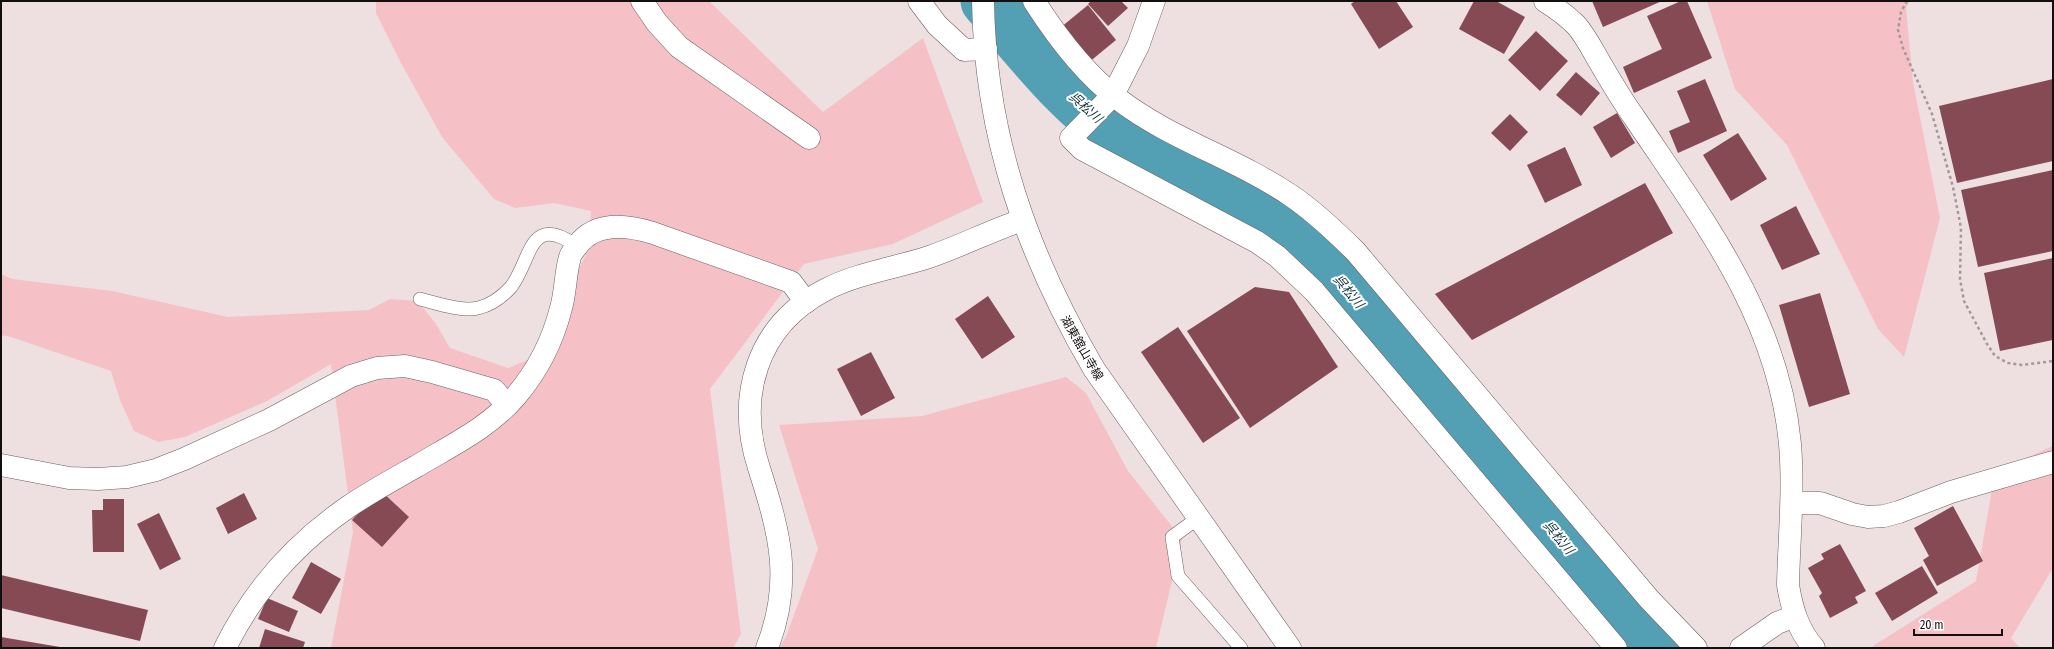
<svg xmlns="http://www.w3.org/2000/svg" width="2054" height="649" viewBox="0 0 2054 649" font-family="'Fira Sans Condensed','Noto Sans JP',sans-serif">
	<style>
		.green { fill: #f6c0c7 }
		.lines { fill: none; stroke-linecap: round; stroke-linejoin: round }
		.river { stroke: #53a0b4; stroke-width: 53 }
		.building { fill: #864a55 }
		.lane-casing { stroke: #6b5e60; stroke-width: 14 }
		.street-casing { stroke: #6b5e60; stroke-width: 23 }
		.secondary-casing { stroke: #6b5e60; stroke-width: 23 }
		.path { stroke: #a4989a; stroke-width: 2.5; stroke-dasharray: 3 3; stroke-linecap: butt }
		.lane { stroke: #fff; stroke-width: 13 }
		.street { stroke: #fff; stroke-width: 22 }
		.secondary { stroke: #fff; stroke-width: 22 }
		.labels { text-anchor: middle; stroke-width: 4; stroke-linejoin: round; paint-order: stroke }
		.street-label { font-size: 12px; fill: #140f0f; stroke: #fff }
		.water-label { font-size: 13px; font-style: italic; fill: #123640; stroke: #fff }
	</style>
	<rect width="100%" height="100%" fill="#eedfe1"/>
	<g class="green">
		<path d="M 376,1 L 709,1 L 823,112 L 923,38 L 983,202 L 893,244 L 804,264 L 710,389 L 741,634 L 733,648 L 331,648 L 353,532 L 331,364 L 267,401 L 185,437 L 158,442 L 134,431 L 120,400 L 111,371 L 11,337 L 1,335 L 1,274 L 12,279 L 112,291 L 228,317 L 369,310 L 390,299 L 418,301 L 436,324 L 450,348 L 508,368 L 550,351 L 570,286 L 589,249 L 591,211 L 554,203 L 515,208 L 494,199 L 442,137 L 401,63 L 376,13 Z"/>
		<path d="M 1707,1 L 1910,1 L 1906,8 L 1913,82 L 1940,218 L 1904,357 L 1878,329 L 1787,145 L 1735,89 Z"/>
		<path d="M 1066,377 L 1086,393 L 1128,471 L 1182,539 L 1156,648 L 779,648 L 786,637 L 818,549 L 779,425 L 922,416 Z"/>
		<path d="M 2053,446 L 2053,568 L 2011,638 L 2020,648 L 1874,648 L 1873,646 L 1976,581 L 1995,472 Z"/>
	</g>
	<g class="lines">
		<path class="river" d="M 987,1 C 1027,46 1065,98 1116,133 C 1165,166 1223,186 1273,218 C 1296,233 1315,252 1335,272 L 1654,648"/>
	</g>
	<g class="building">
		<path d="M 1091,1 L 1121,1 L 1128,8 L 1108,26 L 1088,4 Z"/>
		<path d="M 1355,1 L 1396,1 L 1413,27 L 1379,49 L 1351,4 Z"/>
		<path d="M 1474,1 L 1496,1 L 1525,17 L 1504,54 L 1459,29 Z"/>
		<path d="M 1592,1 L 1662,1 L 1603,27 Z"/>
		<path d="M 1681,1 L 1687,1 L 1712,58 L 1634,93 L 1623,67 L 1662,49 L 1647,16 Z"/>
		<path d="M 1088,5 L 1116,40 L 1088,63 L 1060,28 Z"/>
		<path d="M 1536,31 L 1568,61 L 1540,91 L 1508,60 Z"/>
		<path d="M 1576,72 L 1600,93 L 1581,116 L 1556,95 Z"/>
		<path d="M 1705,79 L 1727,131 L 1678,153 L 1669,131 L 1690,122 L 1677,91 Z"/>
		<path d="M 2053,79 L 2053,161 L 1957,183 L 1939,106 Z"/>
		<path d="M 1617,113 L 1635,143 L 1611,158 L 1593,127 Z"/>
		<path d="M 1510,114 L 1528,132 L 1510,151 L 1491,133 Z"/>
		<path d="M 1738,133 L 1767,179 L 1731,201 L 1703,155 Z"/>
		<path d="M 1565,147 L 1582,185 L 1545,203 L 1527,165 Z"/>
		<path d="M 2053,170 L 2053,251 L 1978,267 L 1961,190 Z"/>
		<path d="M 1645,183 L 1673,233 L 1472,340 L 1435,294 Z"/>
		<path d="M 1796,206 L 1820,254 L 1782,270 L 1760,225 Z"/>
		<path d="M 2053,258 L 2053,340 L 2000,351 L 1984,273 Z"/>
		<path d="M 1255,287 L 1289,292 L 1338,367 L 1250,428 L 1187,331 Z"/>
		<path d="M 1820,293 L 1850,394 L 1809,407 L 1779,305 Z"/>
		<path d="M 988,296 L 1015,337 L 982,359 L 955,319 Z"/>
		<path d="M 1178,327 L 1240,418 L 1203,443 L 1141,352 Z"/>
		<path d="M 871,352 L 895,398 L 861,416 L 837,369 Z"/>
		<path d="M 380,490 L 409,517 L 382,547 L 352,520 Z"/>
		<path d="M 244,493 L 257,519 L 228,534 L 216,508 Z"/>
		<path d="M 103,499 L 124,499 L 124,552 L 93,552 L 92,510 L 103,510 Z"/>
		<path d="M 1953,506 L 1983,561 L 1937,586 L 1923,560 L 1929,556 L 1914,528 Z"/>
		<path d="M 159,513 L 181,559 L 160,570 L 137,524 Z"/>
		<path d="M 1840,544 L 1866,591 L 1855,597 L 1858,603 L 1830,618 L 1819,596 L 1822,593 L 1808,568 L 1824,559 L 1821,554 Z"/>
		<path d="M 311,562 L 341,579 L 321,614 L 292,598 Z"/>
		<path d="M 1922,566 L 1938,593 L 1892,621 L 1875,593 Z"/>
		<path d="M 1,575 L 148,610 L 140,641 L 1,608 Z"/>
		<path d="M 267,598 L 298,611 L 289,632 L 258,619 Z"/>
		<path d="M 265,629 L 305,642 L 303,648 L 259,648 Z"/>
		<path d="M 1,637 L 60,647 L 60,648 L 1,648 Z"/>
	</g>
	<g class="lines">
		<g class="lane-casing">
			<g id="lane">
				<path d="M 420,299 C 436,303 463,312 478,308 C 491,305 502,297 511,287 C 532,260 528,212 577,246"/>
				<path d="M 1198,518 L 1172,537 L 1178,576 L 1241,648"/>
			</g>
		</g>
		<g class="street-casing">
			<g id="street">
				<path d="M 642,1 L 657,23 L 679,47 L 809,138"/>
				<path d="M 919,1 L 937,25 L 964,50 L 986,49"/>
				<path d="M 1034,1 C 1057,37 1084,73 1118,99 C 1170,139 1235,158 1290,195 C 1314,211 1335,231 1356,252 L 1649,599 L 1696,648"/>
				<path d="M 1154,1 L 1138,46 L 1113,95 L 1071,138 L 1082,149 L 1257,242 L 1277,256 L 1314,291 L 1616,648"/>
				<path d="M 1545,1 C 1556,8 1567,16 1576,25 C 1585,35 1592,49 1599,61 C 1610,80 1621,99 1634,117 C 1703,220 1778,316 1790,444 C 1794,491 1789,538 1788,585 C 1792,609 1798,630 1814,648"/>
				<path d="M 1,465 L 69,478 L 98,479 L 127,477 L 156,470 L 184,459 L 269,420 L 351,376 L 377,368 L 405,366 L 432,372 L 494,390 L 507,405"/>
				<path d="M 1792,503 L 1820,503 L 1852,514 L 1868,517 L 1884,516 L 1899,512 L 1951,492 L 2053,462"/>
				<path d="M 225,648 C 253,591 296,543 348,507 C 370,492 394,479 417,466 C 452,445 490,427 516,396 C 538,370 553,340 561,308 C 566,291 565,274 570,257 C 571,253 574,250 577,246 C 595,221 627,225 653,233 L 791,282 L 806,302"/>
				<path d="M 1741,648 L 1777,623 L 1795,616"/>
			</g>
		</g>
		<g class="secondary-casing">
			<g id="secondary">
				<path d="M 983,1 C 985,136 1027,254 1094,369 L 1290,648"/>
				<path d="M 767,648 C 793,581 780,534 759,468 C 736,397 756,326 825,290 C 855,274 894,268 926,258 C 959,247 990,231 1022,220"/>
			</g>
		</g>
		<path class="path" d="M 1907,1 L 1901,12 L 1898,30 L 1903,48 L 1932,114 L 1953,187 L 1961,228 L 1960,279 L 1964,301 L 1987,344 L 1995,356 L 2008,363 L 2022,365 L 2053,361"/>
		<use href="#lane" class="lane"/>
		<use href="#street" class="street"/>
		<use href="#secondary" class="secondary"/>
	</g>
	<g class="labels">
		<g class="street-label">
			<text transform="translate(1082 348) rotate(60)" y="4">湖東舘山寺線</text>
		</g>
		<g class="water-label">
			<text transform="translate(1086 107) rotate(42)" y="5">呉松川</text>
			<text transform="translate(1349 291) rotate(50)" y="5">呉松川</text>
			<text transform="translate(1559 537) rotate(50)" y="5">呉松川</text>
		</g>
	</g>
	<rect width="2054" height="649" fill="none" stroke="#140f0f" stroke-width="4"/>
	<path d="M1914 629v6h88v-6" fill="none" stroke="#140f0f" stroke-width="2"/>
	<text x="1920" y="629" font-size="12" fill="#140f0f" stroke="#ffffff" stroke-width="3" paint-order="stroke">20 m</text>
</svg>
